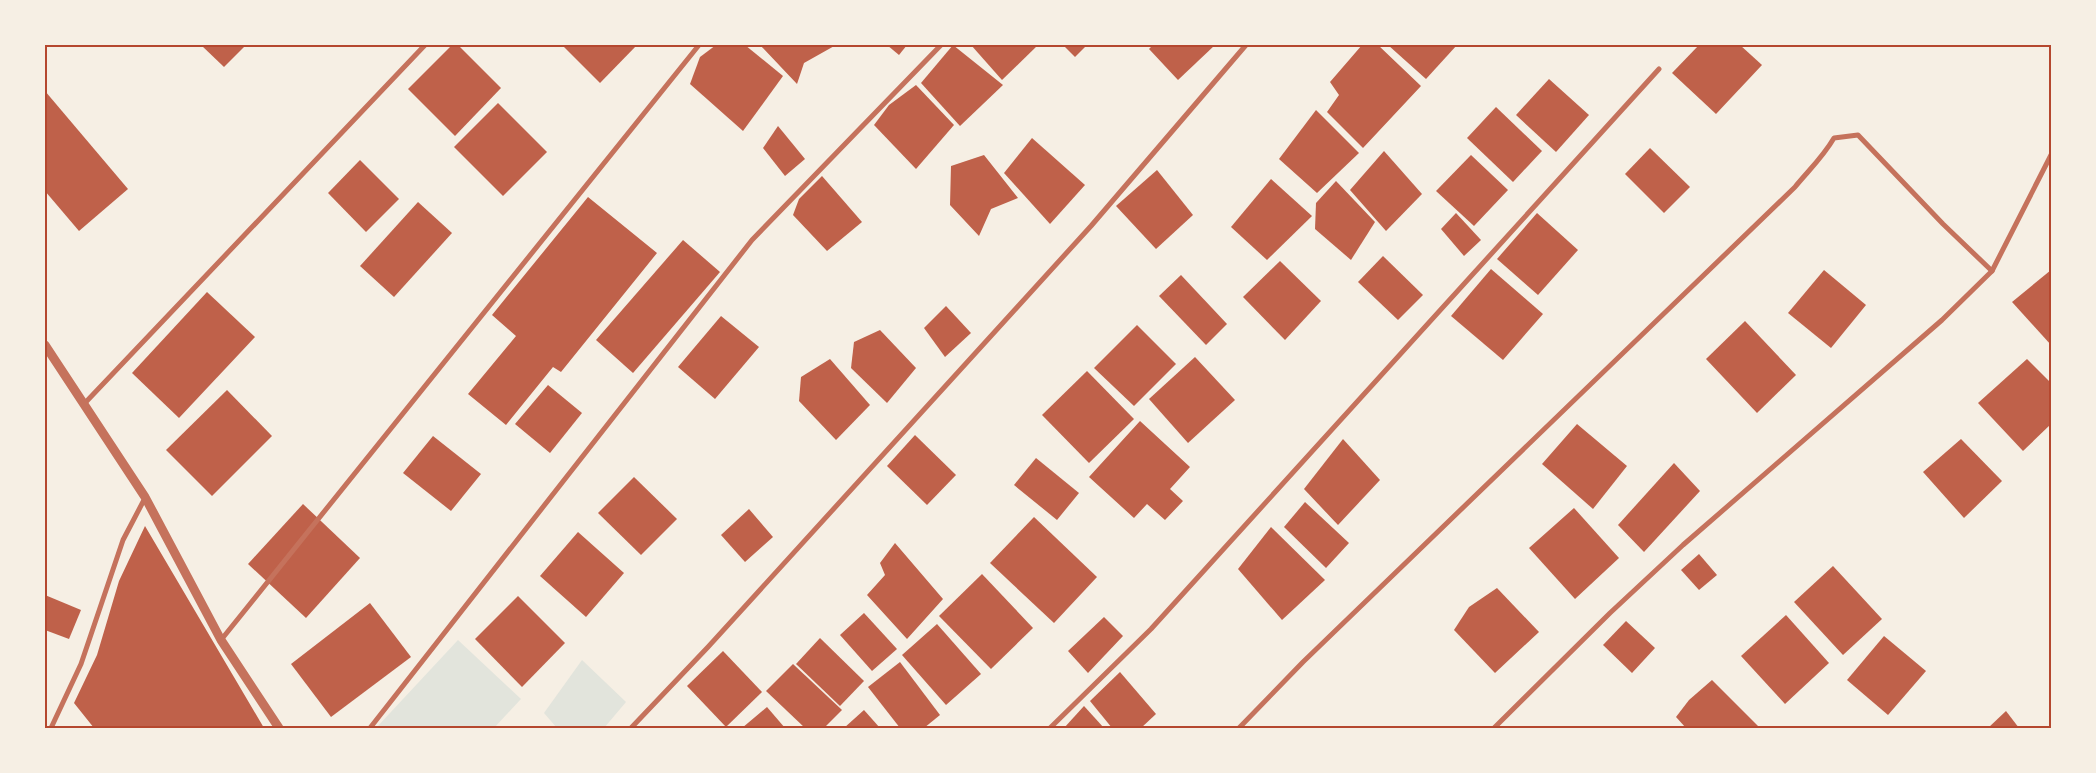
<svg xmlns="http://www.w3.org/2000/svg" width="2096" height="773" viewBox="0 0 2096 773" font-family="Ubuntu,sans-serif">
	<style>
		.green { fill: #e2e4dc }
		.building { fill: #bf614a }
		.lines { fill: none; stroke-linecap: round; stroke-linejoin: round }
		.minor { stroke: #c5725c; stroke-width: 5 }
		.tertiary { stroke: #c5725c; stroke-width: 9 }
		.neatline { fill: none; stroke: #b5482f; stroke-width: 2 }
	</style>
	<rect width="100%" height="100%" fill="#f6efe4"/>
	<g class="green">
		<path d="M 458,640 L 521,699 L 494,728 L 376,728 Z"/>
		<path d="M 582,660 L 626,702 L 604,728 L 557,728 L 544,713 Z"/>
	</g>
	<g class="building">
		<path d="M 201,45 L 246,45 L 224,67 Z"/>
		<path d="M 452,45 L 458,45 L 501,88 L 455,136 L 408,89 Z"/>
		<path d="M 562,45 L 637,45 L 600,83 Z"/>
		<path d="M 716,45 L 745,45 L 783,76 L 743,131 L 690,84 L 700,57 Z"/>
		<path d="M 760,45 L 836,45 L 804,63 L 797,84 Z"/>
		<path d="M 887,45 L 907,45 L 899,55 Z"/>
		<path d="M 953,45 L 1003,85 L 960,126 L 921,83 Z"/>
		<path d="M 971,45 L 1038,45 L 1002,80 Z"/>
		<path d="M 1063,45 L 1087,45 L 1075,57 Z"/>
		<path d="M 1153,45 L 1215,45 L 1178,80 L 1149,49 Z"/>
		<path d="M 1362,45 L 1378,45 L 1421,86 L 1363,148 L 1327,112 L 1339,95 L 1330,82 Z"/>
		<path d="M 1388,45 L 1457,45 L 1426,79 Z"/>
		<path d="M 1699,45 L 1740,45 L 1762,65 L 1716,114 L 1672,73 Z"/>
		<path d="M 1549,79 L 1589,115 L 1556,152 L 1516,115 Z"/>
		<path d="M 916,85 L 954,125 L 916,169 L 874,125 L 889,105 Z"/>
		<path d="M 45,91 L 128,189 L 79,231 L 45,191 Z"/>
		<path d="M 498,103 L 547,152 L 503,196 L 454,147 Z"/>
		<path d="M 1496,107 L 1542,151 L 1513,182 L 1467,138 Z"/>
		<path d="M 1316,110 L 1359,153 L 1317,193 L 1279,159 Z"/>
		<path d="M 778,126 L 805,159 L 785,176 L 763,148 Z"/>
		<path d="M 1032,138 L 1085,185 L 1050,224 L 1004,173 Z"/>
		<path d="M 1650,148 L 1690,187 L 1664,213 L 1625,174 Z"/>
		<path d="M 1384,151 L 1422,194 L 1386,231 L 1350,190 Z"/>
		<path d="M 984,155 L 1018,198 L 991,209 L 979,236 L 950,205 L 951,166 Z"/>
		<path d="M 1471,155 L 1508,190 L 1474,226 L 1436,191 Z"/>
		<path d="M 360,160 L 399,199 L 366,232 L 328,193 Z"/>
		<path d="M 1157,170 L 1193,215 L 1156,249 L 1116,206 Z"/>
		<path d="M 822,176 L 862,222 L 827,251 L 793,215 L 799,199 Z"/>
		<path d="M 1271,179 L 1312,216 L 1267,260 L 1231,227 Z"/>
		<path d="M 1336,181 L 1375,222 L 1351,260 L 1315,229 L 1316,203 Z"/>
		<path d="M 588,197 L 657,253 L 561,372 L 553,367 L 506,425 L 468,394 L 516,336 L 492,315 Z"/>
		<path d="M 418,202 L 452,233 L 394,297 L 360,266 Z"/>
		<path d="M 1456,213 L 1481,240 L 1464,256 L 1441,229 Z"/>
		<path d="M 1537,213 L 1578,250 L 1538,295 L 1497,259 Z"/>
		<path d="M 683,240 L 720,272 L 633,373 L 596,340 Z"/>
		<path d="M 1383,256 L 1423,295 L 1398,320 L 1358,282 Z"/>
		<path d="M 1280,261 L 1321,301 L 1285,340 L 1243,297 Z"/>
		<path d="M 1491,269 L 1543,314 L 1503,360 L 1451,316 Z"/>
		<path d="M 1824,270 L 1866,305 L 1831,348 L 1788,313 Z"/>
		<path d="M 2051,270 L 2051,345 L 2012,302 Z"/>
		<path d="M 1181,275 L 1227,324 L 1206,345 L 1159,296 Z"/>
		<path d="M 207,292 L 255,337 L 179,418 L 132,373 Z"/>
		<path d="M 946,306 L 971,333 L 945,357 L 924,328 Z"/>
		<path d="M 721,316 L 759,347 L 715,399 L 678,367 Z"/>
		<path d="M 1745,321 L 1796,375 L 1757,413 L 1706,359 Z"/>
		<path d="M 1137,325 L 1176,364 L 1134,406 L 1094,368 Z"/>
		<path d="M 880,330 L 916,368 L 887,403 L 851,368 L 854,342 Z"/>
		<path d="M 1195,357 L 1235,400 L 1188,443 L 1149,399 Z"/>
		<path d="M 830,359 L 870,405 L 836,440 L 799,401 L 801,377 Z"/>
		<path d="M 2027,359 L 2051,383 L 2051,424 L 2023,451 L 1978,403 Z"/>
		<path d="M 1087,371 L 1134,419 L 1089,463 L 1042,415 Z"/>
		<path d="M 548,385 L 582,413 L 550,453 L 515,424 Z"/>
		<path d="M 227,390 L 272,436 L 212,496 L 166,450 Z"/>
		<path d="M 1140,421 L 1190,467 L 1170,489 L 1183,501 L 1165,520 L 1147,504 L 1134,518 L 1089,477 Z"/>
		<path d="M 1577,424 L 1627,466 L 1593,509 L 1542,464 Z"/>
		<path d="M 915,435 L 956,475 L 927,505 L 887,466 Z"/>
		<path d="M 433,436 L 481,474 L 451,511 L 403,473 Z"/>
		<path d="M 1343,439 L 1380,480 L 1338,525 L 1304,489 Z"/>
		<path d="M 1961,439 L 2002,481 L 1964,518 L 1923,472 Z"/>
		<path d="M 1036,458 L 1079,493 L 1057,520 L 1014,485 Z"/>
		<path d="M 1674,463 L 1700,491 L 1644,552 L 1618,525 Z"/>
		<path d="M 634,477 L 677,519 L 641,555 L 598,513 Z"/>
		<path d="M 1305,502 L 1349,543 L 1326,568 L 1284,527 Z"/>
		<path d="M 303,504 L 360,558 L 306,618 L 248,564 Z"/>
		<path d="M 1574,508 L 1619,558 L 1575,599 L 1529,548 Z"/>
		<path d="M 749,509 L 773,537 L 745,562 L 721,535 Z"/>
		<path d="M 1034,517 L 1097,577 L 1054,623 L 990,563 Z"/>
		<path d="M 145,526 L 264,728 L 94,728 L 74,703 L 97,655 L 119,581 Z"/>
		<path d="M 1271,527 L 1325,580 L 1282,620 L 1238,569 Z"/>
		<path d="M 578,532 L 624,573 L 586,617 L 540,576 Z"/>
		<path d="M 895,543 L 943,599 L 907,639 L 867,595 L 885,575 L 880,563 Z"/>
		<path d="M 1699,554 L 1717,575 L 1699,590 L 1681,570 Z"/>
		<path d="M 1833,566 L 1882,619 L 1843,655 L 1794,602 Z"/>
		<path d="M 982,574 L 1033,628 L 991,669 L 939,616 Z"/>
		<path d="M 1497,588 L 1539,632 L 1495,673 L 1454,630 L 1469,607 Z"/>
		<path d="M 45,595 L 81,610 L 69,639 L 45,630 Z"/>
		<path d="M 518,596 L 565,643 L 522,687 L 475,639 Z"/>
		<path d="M 370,603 L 411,657 L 331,717 L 291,664 Z"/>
		<path d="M 864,613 L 897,649 L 872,671 L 840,635 Z"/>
		<path d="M 1786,615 L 1829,663 L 1785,704 L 1741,656 Z"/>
		<path d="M 1104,617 L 1123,636 L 1088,673 L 1068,651 Z"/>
		<path d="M 1626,621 L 1655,648 L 1632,673 L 1603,645 Z"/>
		<path d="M 937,624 L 981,674 L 946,705 L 902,655 Z"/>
		<path d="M 1884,636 L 1926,671 L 1888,715 L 1847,680 Z"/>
		<path d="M 820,638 L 864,681 L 840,706 L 796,664 Z"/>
		<path d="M 723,651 L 762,692 L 726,727 L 687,686 Z"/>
		<path d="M 900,662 L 940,715 L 924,728 L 900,728 L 868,687 Z"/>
		<path d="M 793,664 L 842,710 L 824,728 L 805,728 L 766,691 Z"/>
		<path d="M 1120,672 L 1156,714 L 1141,728 L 1112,728 L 1090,701 Z"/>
		<path d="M 1712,680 L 1760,728 L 1686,728 L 1676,717 L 1689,700 Z"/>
		<path d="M 1084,706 L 1104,728 L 1064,728 Z"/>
		<path d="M 767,707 L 785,728 L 742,728 Z"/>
		<path d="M 864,710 L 880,728 L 844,728 Z"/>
		<path d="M 2006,711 L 2019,728 L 1988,728 Z"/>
	</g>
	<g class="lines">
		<g class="minor">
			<path d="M 84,404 L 425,45"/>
			<path d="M 221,640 L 699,45"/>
			<path d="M 51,728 L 81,664 L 123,540 L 145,498"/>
			<path d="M 370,728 L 752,240 L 941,45"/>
			<path d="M 631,728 L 708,647 L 1091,226 L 1246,45"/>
			<path d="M 1050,728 L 1151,629 L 1659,69"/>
			<path d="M 1239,728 L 1303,662 L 1795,187 C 1808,171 1823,157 1834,138 L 1858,135 L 1943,224 L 1992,271"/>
			<path d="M 1494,728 L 1610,613 L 1683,545 L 1942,320 L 1992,271 L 2051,155"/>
		</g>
		<path class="tertiary" d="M 45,345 L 145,497 L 221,640 L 279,728"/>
	</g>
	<rect width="2096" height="773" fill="none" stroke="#f6efe4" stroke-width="92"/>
	<rect x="46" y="46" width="2004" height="681" class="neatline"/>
</svg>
